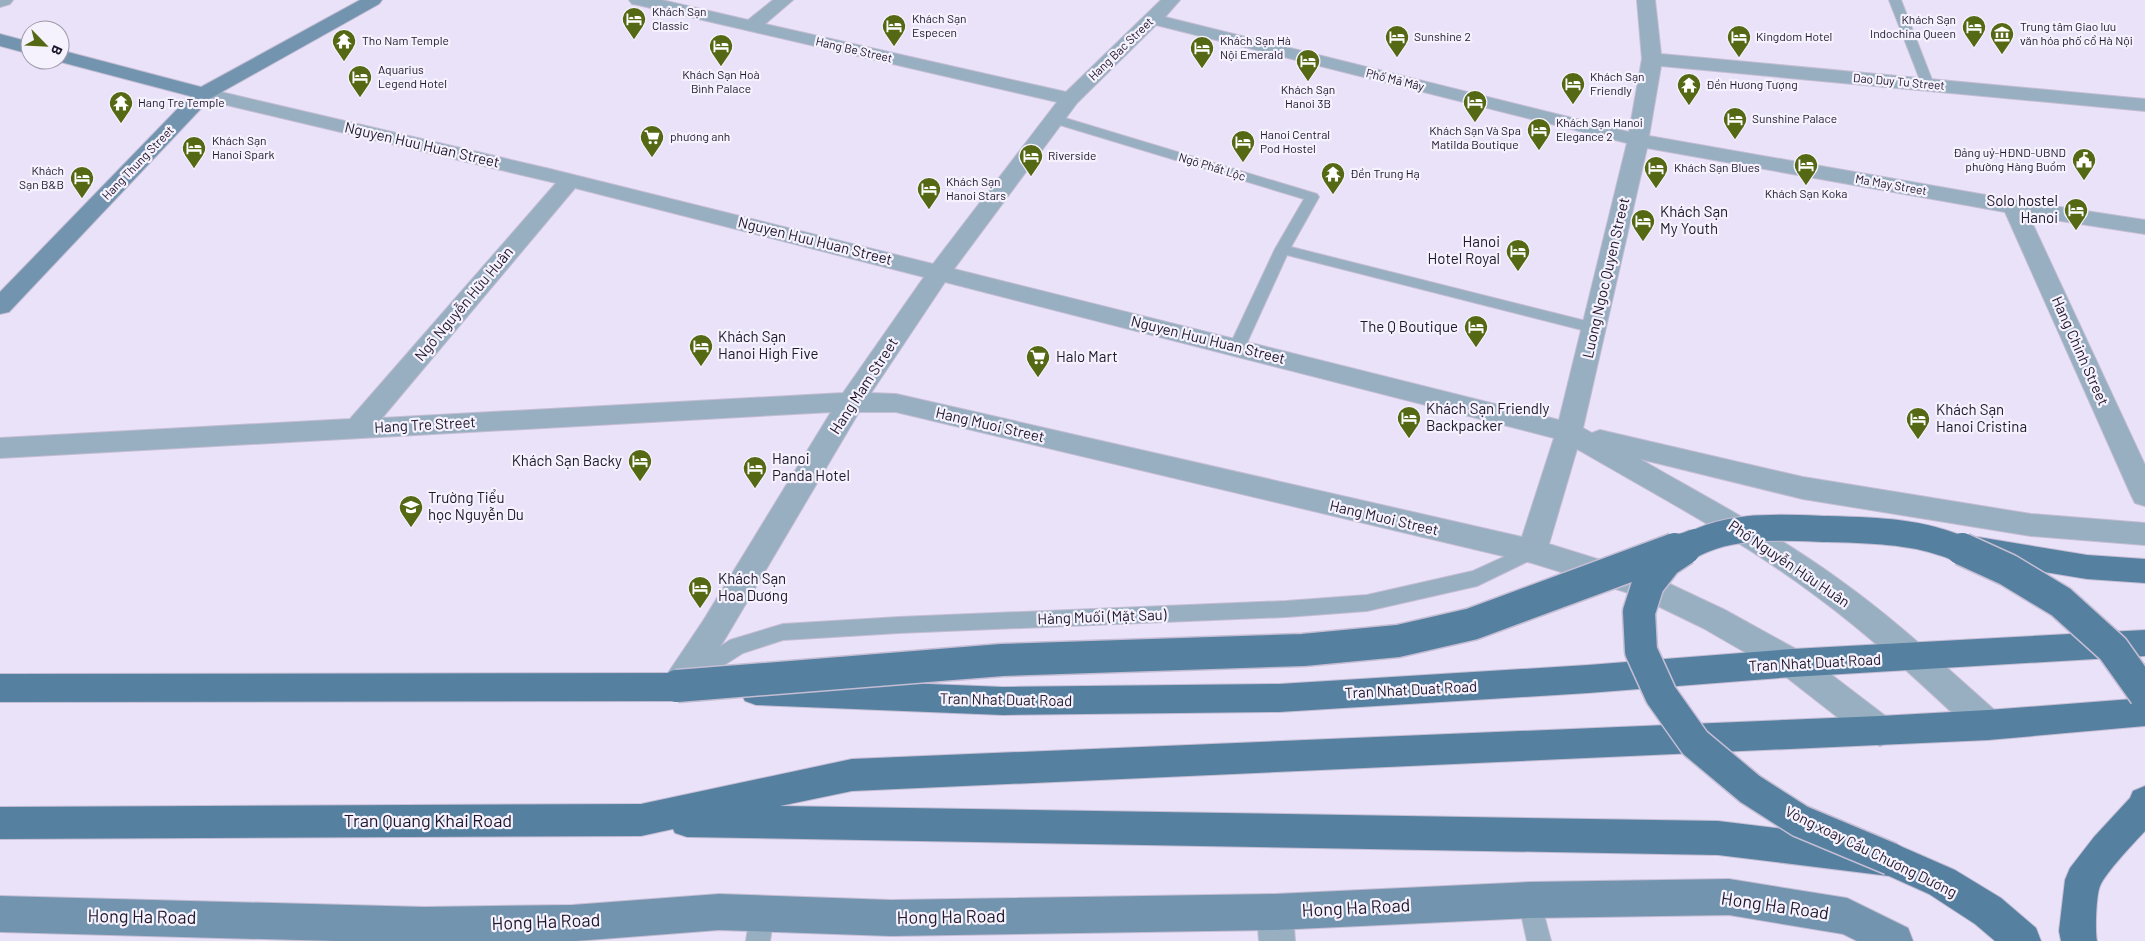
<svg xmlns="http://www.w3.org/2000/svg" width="2145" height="941" viewBox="0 0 2145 941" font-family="Barlow,sans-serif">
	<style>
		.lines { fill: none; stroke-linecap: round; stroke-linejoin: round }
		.lane-casing { stroke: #c5bdd4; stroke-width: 2 }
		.street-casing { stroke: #c5bdd4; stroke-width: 2 }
		.secondary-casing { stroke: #c5bdd4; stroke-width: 2 }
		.primary-casing { stroke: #c5bdd4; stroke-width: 2 }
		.lane { fill: #98afc1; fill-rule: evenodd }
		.street { fill: #98afc1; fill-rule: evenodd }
		.secondary { fill: #7294ae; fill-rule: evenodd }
		.primary { fill: #5580a0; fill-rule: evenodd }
		.primary-bridge-far1-casing { stroke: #c5bdd4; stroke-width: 28; stroke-linecap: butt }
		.primary-bridge-casing { stroke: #c5bdd4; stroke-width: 35; stroke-linecap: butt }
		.primary-bridge-far1 { stroke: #5580a0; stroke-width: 26 }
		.primary-bridge { stroke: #5580a0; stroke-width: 32 }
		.labels { text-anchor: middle; stroke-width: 4.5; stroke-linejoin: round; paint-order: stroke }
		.far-poi-label { font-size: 12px; fill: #1f172b; stroke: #f5f1fd; text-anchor: start }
		.far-street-label { font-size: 12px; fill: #1f172b; stroke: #f5f1fd }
		.street-label { font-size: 15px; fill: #1f172b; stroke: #f5f1fd }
		.poi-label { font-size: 15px; fill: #1f172b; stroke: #f5f1fd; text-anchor: start }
		.near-street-label { font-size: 18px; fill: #1f172b; stroke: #f5f1fd }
	</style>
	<rect width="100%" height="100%" fill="#eae2f9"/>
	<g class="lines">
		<g class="lane-casing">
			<g id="lane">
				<path d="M 1889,0 L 1901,0 L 1934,85 L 1932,88 L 1924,88 L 1922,85 Z"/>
				<path d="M 1055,115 L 1317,194 L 1319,197 L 1291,247 L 1594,323 L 1600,324 L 1602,328 L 1600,332 L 1594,333 L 1287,255 L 1245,347 L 1243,351 L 1237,352 L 1231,351 L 1229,347 L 1275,249 L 1304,199 L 1050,122 L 1049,119 Z"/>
				<path d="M 1532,544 L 1539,546 L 1541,551 L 1539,556 L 1477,586 L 1367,611 L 1286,617 L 899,633 L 783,640 L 743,653 L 696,683 L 689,686 L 682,683 L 679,677 L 682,671 L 730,640 L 783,624 L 899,617 L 1286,601 L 1367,595 L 1473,571 Z"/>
				<path d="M 1530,889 L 1538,892 L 1551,941 L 1527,941 L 1518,900 L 1522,892 Z"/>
				<path d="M 762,902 L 770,906 L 774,914 L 770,941 L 746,941 L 750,914 L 754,906 Z"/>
			</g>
		</g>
		<g class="street-casing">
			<g id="street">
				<path d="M 0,0 L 13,0 L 10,4 L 0,7 Z"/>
				<path d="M 629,0 L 662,0 L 748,20 L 773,0 L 793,0 L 765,24 L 1066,92 L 1161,0 L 1180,0 L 1165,17 L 1629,132 L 1642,59 L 1637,0 L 1655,0 L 1661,54 L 2145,99 L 2145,111 L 1661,66 L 1649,136 L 2014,200 L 2145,220 L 2145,234 L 2029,216 L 2145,465 L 2145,506 L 2135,503 L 2131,495 L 2005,212 L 1647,148 L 1583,428 L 1592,433 L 1600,430 L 1803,477 L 2031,514 L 2145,523 L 2145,545 L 2031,536 L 1803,499 L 1640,459 C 1706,497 1775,533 1837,578 C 1895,619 1947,668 2000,715 L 2004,725 L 2000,735 L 1988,740 L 1976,735 C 1925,687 1873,638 1816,596 C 1742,540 1658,496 1577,449 L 1549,544 L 1655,577 L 1725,610 L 1803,653 L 1892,721 L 1896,731 L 1892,741 L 1880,746 L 1868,741 L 1781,673 L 1703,628 L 1635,595 L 1532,563 L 896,412 L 859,412 L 725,639 L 688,696 L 677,700 L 666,696 L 661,686 L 666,676 L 703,621 L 831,412 L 0,458 L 0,438 L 350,419 L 556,183 L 197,98 L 194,94 L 197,90 L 204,88 L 550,169 L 933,264 L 1057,102 L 638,5 L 632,4 ZM 1156,25 L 1627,143 L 1559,420 L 954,269 L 1077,103 ZM 575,188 L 924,277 L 843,393 L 382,418 ZM 945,282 L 1554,438 L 1522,537 L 896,394 L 871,393 Z"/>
				<path d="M 1275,894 L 1288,899 L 1293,912 L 1295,941 L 1259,941 L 1257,912 L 1262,899 Z"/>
			</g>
		</g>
		<g class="secondary-casing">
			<g id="secondary">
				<path d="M 360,0 L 382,0 L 379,4 L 211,98 L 9,312 L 0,314 L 0,292 L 190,96 L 53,60 L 60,60 L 60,50 L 201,87 Z"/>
				<path d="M 0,34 L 30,42 L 30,54 L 0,46 Z"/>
				<path d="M 1729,879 L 1847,898 L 1908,928 L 1913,941 L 1857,941 L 1843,934 L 1729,915 L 1530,918 L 1275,930 L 891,936 L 719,930 L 576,941 L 335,941 L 0,932 L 0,896 L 424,907 L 572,905 L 719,894 L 891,900 L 1275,894 L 1530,882 Z"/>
			</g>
		</g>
		<g class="primary-casing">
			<g id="primary">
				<path d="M 1978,537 L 2087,555 L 2145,559 L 2145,583 L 2087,579 L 1978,561 L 1968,557 L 1963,549 L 1968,541 Z"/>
				<path d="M 2145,630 L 2145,656 L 1792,677 L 1588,693 L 1279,712 L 1003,715 L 756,705 L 745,701 L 740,691 L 745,681 L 756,677 L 1003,687 L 1279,684 L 1588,665 L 1792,649 Z"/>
				<path d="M 698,673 L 709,677 L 714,687 L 709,697 L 698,701 L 0,702 L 0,674 Z"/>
				<path d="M 2145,698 L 2145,726 L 1988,740 L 852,791 L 780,806 L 1718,821 L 1891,842 L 1955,870 L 2001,898 L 2036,928 L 2041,941 L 1995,941 L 1975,924 L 1929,894 L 1889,876 L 1718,855 L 687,837 L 675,833 L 673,829 L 641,836 L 0,839 L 0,807 L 641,804 L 852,759 L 1880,716 L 1988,710 Z"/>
				<path d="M 2145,786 L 2145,831 C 2134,843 2106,872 2100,886 C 2096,896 2095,930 2097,941 L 2061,941 L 2059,931 L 2065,880 L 2070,868 L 2094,837 L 2130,798 L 2133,791 Z"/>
			</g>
		</g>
		<use href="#lane" class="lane"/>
		<use href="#street" class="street"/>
		<use href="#secondary" class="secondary"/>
		<use href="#primary" class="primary"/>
		<g class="primary-bridge-far1-casing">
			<g id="primary-bridge-far1">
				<path d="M 1672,551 L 1695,542"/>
				<path d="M 1682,551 C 1724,523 1778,527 1826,529 C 1872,530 1922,531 1964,551"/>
			</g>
		</g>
		<g class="primary-bridge-casing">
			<g id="primary-bridge">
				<path d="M 1684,549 L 1666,561 L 1648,584 L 1639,612 L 1641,651 L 1661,695 L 1695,743 L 1750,789 L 1800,821 L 1891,859"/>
				<path d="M 1962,549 L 2008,570 L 2061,602 L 2113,649 L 2145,694"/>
				<path d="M 677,686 L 1002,660 L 1303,650 L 1398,641 L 1472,624 L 1675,549"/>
			</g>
		</g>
		<use href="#primary-bridge-far1" class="primary-bridge-far1"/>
		<use href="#primary-bridge" class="primary-bridge"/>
	</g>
	<defs>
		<g id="hotel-pin" transform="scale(1.25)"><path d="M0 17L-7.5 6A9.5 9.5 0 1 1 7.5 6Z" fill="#556813" stroke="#f5f1fd"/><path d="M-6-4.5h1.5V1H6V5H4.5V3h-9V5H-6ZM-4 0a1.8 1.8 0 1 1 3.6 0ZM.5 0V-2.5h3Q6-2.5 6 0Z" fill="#fff"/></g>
		<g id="museum-pin" transform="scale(1.25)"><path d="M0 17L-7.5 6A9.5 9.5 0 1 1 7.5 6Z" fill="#556813" stroke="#f5f1fd"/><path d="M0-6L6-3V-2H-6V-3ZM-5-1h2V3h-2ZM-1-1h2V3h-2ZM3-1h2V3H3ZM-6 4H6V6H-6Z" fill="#fff"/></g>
		<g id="temple-pin" transform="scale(1.25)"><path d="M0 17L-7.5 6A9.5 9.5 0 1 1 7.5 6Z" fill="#556813" stroke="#f5f1fd"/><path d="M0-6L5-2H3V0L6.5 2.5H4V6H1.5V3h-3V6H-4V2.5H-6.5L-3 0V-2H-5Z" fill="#fff"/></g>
		<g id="supermarket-pin" transform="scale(1.25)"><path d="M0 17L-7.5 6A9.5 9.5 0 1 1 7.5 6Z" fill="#556813" stroke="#f5f1fd"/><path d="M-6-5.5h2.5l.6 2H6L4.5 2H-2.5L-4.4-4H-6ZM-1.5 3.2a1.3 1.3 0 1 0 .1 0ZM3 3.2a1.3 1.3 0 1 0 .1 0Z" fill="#fff"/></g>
		<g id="civic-pin" transform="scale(1.25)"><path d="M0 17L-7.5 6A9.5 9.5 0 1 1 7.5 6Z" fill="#556813" stroke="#f5f1fd"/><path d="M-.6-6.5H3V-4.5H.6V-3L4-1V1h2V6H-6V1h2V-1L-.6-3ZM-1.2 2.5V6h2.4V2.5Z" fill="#fff"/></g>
		<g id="school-pin" transform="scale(1.25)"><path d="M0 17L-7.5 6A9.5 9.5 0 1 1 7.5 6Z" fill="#556813" stroke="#f5f1fd"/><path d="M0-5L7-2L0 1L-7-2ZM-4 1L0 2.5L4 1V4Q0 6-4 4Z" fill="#fff"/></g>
	</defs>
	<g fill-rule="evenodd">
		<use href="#hotel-pin" x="634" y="19"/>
		<use href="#hotel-pin" x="894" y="26"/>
		<use href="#hotel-pin" x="1974" y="27"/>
		<use href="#museum-pin" x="2002" y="34"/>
		<use href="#hotel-pin" x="1397" y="37"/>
		<use href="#hotel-pin" x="1739" y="37"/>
		<use href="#temple-pin" x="344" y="41"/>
		<use href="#hotel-pin" x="721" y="46"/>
		<use href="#hotel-pin" x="1202" y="48"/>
		<use href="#hotel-pin" x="1308" y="61"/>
		<use href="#hotel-pin" x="360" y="77"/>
		<use href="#hotel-pin" x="1573" y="84"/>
		<use href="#temple-pin" x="1689" y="85"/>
		<use href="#hotel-pin" x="1475" y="102"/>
		<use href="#temple-pin" x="121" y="103"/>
		<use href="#hotel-pin" x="1735" y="119"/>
		<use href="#hotel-pin" x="1539" y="130"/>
		<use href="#supermarket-pin" x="652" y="137"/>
		<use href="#hotel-pin" x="1243" y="142"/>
		<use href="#hotel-pin" x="194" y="148"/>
		<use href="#hotel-pin" x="1031" y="156"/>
		<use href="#civic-pin" x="2084" y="160"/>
		<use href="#hotel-pin" x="1806" y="165"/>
		<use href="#hotel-pin" x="1656" y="168"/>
		<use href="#temple-pin" x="1333" y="174"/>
		<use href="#hotel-pin" x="82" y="178"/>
		<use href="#hotel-pin" x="929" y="189"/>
		<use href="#hotel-pin" x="2076" y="210"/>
		<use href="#hotel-pin" x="1643" y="221"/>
		<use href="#hotel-pin" x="1518" y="251"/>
		<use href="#hotel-pin" x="1476" y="327"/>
		<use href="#hotel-pin" x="701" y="346"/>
		<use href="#supermarket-pin" x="1038" y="357"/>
		<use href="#hotel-pin" x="1409" y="418"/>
		<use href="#hotel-pin" x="1918" y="419"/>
		<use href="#hotel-pin" x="640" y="461"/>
		<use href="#hotel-pin" x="755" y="468"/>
		<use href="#school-pin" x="411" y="507"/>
		<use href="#hotel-pin" x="700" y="588"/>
	</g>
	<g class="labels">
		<g class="far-poi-label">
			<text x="652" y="16">Khách Sạn<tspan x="652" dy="14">Classic</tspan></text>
			<text x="912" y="23">Khách Sạn<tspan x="912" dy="14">Especen</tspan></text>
			<text x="1956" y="24" text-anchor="end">Khách Sạn<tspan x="1956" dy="14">Indochina Queen</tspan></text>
			<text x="2020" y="31">Trung tâm Giao lưu<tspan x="2020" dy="14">văn hóa phố cổ Hà Nội</tspan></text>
			<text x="1414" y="41">Sunshine 2</text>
			<text x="1756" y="41">Kingdom Hotel</text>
			<text x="362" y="45">Tho Nam Temple</text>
			<text x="1220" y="45">Khách Sạn Hà<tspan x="1220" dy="14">Nội Emerald</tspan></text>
			<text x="378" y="74">Aquarius<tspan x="378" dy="14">Legend Hotel</tspan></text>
			<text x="721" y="79" text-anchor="middle">Khách Sạn Hoà<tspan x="721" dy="14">Bình Palace</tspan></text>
			<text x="1590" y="81">Khách Sạn<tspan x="1590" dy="14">Friendly</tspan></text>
			<text x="1706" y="89">Đền Hương Tượng</text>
			<text x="1308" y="94" text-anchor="middle">Khách Sạn<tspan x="1308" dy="14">Hanoi 3B</tspan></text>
			<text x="138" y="107">Hang Tre Temple</text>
			<text x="1752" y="123">Sunshine Palace</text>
			<text x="1556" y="127">Khách Sạn Hanoi<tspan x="1556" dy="14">Elegance 2</tspan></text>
			<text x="1475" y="135" text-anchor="middle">Khách Sạn Và Spa<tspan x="1475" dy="14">Matilda Boutique</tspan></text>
			<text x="1260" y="139">Hanoi Central<tspan x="1260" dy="14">Pod Hostel</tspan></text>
			<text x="670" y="141">phương anh</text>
			<text x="212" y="145">Khách Sạn<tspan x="212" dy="14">Hanoi Spark</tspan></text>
			<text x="2066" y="157" text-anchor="end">Đảng uỷ-HĐND-UBND<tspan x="2066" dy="14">phường Hàng Buồm</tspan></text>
			<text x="1048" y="160">Riverside</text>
			<text x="1674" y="172">Khách Sạn Blues</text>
			<text x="64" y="175" text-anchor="end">Khách<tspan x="64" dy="14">Sạn B&amp;B</tspan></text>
			<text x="1350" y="178">Đền Trung Hạ</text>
			<text x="946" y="186">Khách Sạn<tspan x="946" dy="14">Hanoi Stars</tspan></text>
			<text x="1806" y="198" text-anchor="middle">Khách Sạn Koka</text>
		</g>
		<g class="far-street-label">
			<text transform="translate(1121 49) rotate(-44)" y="4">Hang Bac Street</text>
			<text transform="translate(854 50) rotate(13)" y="4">Hang Be Street</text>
			<text transform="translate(1395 80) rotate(14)" y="4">Phố Mã Mây</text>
			<text transform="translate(1899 82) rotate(5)" y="4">Dao Duy Tu Street</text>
			<text transform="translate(138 163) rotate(-46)" y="4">Hang Thung Street</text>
			<text transform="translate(1212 167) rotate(17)" y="4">Ngõ Phất Lộc</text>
			<text transform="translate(1891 185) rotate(10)" y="4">Ma May Street</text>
		</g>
		<g class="street-label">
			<text transform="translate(422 145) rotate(13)" y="5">Nguyen Huu Huan Street</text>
			<text transform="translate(815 241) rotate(14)" y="5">Nguyen Huu Huan Street</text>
			<text transform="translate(1606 278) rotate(-77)" y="5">Luong Ngoc Quyen Street</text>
			<text transform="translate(464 304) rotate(-50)" y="5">Ngõ Nguyễn Hữu Huân</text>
			<text transform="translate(1208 340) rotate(14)" y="5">Nguyen Huu Huan Street</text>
			<text transform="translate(2080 351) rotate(66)" y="5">Hang Chinh Street</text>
			<text transform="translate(864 386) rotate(-57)" y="5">Hang Mam Street</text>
			<text transform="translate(425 425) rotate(-3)" y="5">Hang Tre Street</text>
			<text transform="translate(990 425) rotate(13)" y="5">Hang Muoi Street</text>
			<text transform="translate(1384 518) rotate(13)" y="5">Hang Muoi Street</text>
			<text transform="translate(1789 564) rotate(34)" y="5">Phố Nguyễn Hữu Huân</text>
			<text transform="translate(1102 617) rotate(-2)" y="5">Hàng Muối (Mặt Sau)</text>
			<text transform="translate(1815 663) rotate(-3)" y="5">Tran Nhat Duat Road</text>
			<text transform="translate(1411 690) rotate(-3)" y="5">Tran Nhat Duat Road</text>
			<text transform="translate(1006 700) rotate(1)" y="5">Tran Nhat Duat Road</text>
			<text transform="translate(1871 852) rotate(26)" y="5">Vòng xoay Cầu Chương Dương</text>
		</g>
		<g class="poi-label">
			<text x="2058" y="206" text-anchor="end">Solo hostel<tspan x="2058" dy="17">Hanoi</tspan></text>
			<text x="1660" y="217">Khách Sạn<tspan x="1660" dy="17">My Youth</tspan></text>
			<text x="1500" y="247" text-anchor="end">Hanoi<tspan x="1500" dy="17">Hotel Royal</tspan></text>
			<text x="1458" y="332" text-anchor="end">The Q Boutique</text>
			<text x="718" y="342">Khách Sạn<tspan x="718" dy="17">Hanoi High Five</tspan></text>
			<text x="1056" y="362">Halo Mart</text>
			<text x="1426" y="414">Khách Sạn Friendly<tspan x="1426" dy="17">Backpacker</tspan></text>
			<text x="1936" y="415">Khách Sạn<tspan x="1936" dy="17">Hanoi Cristina</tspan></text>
			<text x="772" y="464">Hanoi<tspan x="772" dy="17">Panda Hotel</tspan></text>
			<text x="622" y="466" text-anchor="end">Khách Sạn Backy</text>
			<text x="428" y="503">Trường Tiểu<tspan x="428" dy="17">học Nguyễn Du</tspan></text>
			<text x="718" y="584">Khách Sạn<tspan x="718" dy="17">Hoa Dương</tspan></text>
		</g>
		<g class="near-street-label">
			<text x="428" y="827">Tran Quang Khai Road</text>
			<text transform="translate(1775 906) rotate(8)" y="6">Hong Ha Road</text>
			<text transform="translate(1356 908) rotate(-3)" y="6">Hong Ha Road</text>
			<text transform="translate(142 917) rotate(1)" y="6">Hong Ha Road</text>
			<text transform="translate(951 917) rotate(-1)" y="6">Hong Ha Road</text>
			<text transform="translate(546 922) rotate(-2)" y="6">Hong Ha Road</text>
		</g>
	</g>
	<g transform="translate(45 45) rotate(114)"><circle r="24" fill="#f5f1fd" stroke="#9f9aa9"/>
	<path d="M0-4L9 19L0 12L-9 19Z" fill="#556813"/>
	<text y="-8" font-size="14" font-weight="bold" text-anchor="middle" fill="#1f172b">B</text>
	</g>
</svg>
